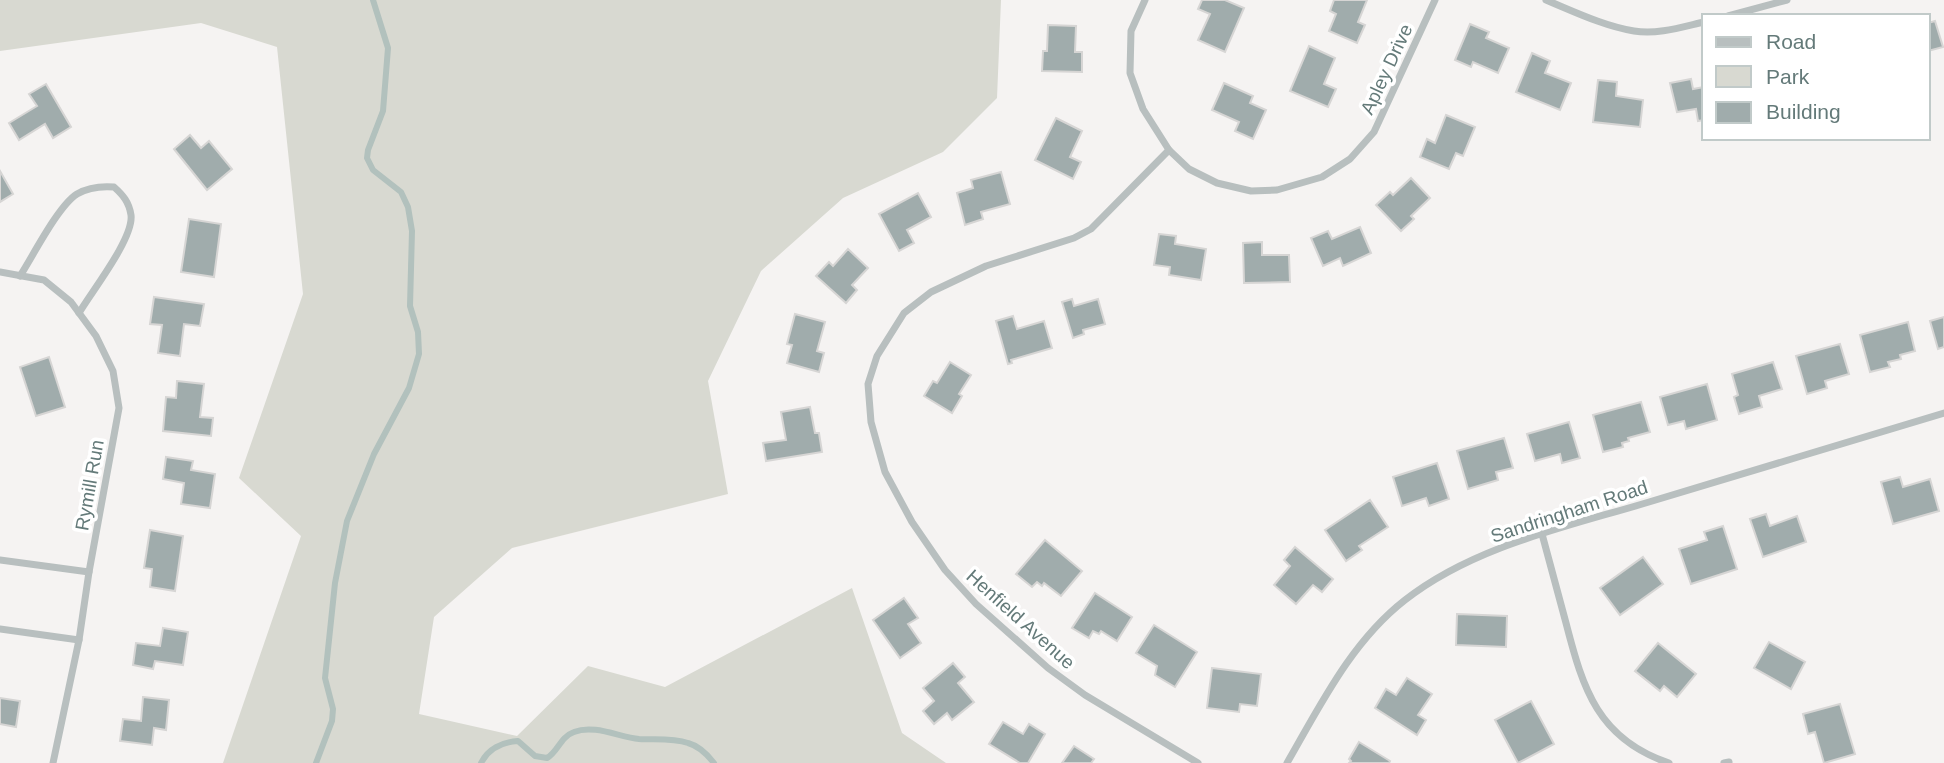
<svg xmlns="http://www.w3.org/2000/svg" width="1944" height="763" viewBox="0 0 1944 763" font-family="Helvetica,sans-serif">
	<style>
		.green { fill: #d8d9d1 }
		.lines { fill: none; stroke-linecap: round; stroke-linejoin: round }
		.stream { stroke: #b2c1bd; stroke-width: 6 }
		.building { fill: #a0acac; stroke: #d6d5d4; stroke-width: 2 }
		.street { stroke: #b8bfbf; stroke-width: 7 }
		.labels { text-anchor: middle; stroke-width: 7; stroke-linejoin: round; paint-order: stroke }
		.street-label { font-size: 19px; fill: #647a79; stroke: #fff }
	</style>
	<rect width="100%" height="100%" fill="#f5f3f2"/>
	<path class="green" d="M 0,0 L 1001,0 L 997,98 L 943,152 L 843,198 L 761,271 L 708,381 L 728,494 L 512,548 L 434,617 L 419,714 L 517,736 L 588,666 L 665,687 L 852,588 L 902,733 L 946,763 L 223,763 L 301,536 L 239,478 L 303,294 L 277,47 L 201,23 L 0,51 Z"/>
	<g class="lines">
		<g class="stream">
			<path d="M 316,763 L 332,721 L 333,709 L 325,678 L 335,583 L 347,521 L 374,454 L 409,388 L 419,354 L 418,332 L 410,306 L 412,231 L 408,207 L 401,192 L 373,170 L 367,158 L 368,150 L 383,111 L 388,48 L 373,0"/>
			<path d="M 481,763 C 488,749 502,742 518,741 L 535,756 L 547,758 C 558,752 560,737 574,732 C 594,724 619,737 639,739 C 655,740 673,738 688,743 C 699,746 707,754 714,763"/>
		</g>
	</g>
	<g class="building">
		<path d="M 1202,0 L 1225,0 L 1244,8 L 1225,52 L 1198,40 L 1210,14 L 1198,9 Z"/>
		<path d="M 1334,0 L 1367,0 L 1358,22 L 1365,25 L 1357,43 L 1329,31 L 1336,14 L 1330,11 Z"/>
		<path d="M 1935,21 L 1943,47 L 1928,51 L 1928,23 Z"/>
		<path d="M 1470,24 L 1489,32 L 1486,38 L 1509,48 L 1498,73 L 1473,62 L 1471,67 L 1455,60 Z"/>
		<path d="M 1048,25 L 1076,26 L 1075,52 L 1082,52 L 1082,72 L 1042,71 L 1043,51 L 1047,51 Z"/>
		<path d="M 1309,46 L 1335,58 L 1324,84 L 1336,89 L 1328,107 L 1290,91 Z"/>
		<path d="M 1532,53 L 1550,61 L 1545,73 L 1571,83 L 1560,110 L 1516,92 Z"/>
		<path d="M 1691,79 L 1693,89 L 1704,87 L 1704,120 L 1698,121 L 1696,109 L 1677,112 L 1670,83 Z"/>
		<path d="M 1598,80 L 1617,82 L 1616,96 L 1643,100 L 1640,127 L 1593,122 Z"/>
		<path d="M 1224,83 L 1253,96 L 1250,103 L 1266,110 L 1253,139 L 1235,131 L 1239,122 L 1212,110 Z"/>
		<path d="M 46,84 L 71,127 L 53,138 L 45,124 L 19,140 L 9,123 L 37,106 L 29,94 Z"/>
		<path d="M 1446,115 L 1475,127 L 1463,156 L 1456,153 L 1449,169 L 1420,157 L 1427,139 L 1435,143 Z"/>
		<path d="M 1056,118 L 1082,131 L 1070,157 L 1081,162 L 1073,179 L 1035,160 Z"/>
		<path d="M 190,135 L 201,148 L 209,141 L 232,169 L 207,190 L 174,149 Z"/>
		<path d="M 0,171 L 13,194 L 0,202 Z"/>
		<path d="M 1001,172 L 1010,204 L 981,212 L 983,219 L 965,225 L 957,193 L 973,188 L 971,180 Z"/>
		<path d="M 1411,178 L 1430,198 L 1411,216 L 1414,219 L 1401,231 L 1376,205 L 1390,192 L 1393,195 Z"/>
		<path d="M 918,193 L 931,217 L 907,230 L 914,243 L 899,251 L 879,214 Z"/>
		<path d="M 189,219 L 221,224 L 214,277 L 181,272 Z"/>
		<path d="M 1360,227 L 1371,253 L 1343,266 L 1340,258 L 1323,266 L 1311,238 L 1328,231 L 1332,239 Z"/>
		<path d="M 1159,234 L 1176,236 L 1175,244 L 1206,249 L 1201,280 L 1169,275 L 1170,267 L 1154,265 Z"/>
		<path d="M 1262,242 L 1262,255 L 1289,255 L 1290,282 L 1244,283 L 1243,243 Z"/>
		<path d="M 848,249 L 868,268 L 852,285 L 857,290 L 846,303 L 816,276 L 829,262 L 833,266 Z"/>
		<path d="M 154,297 L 204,304 L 200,326 L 184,324 L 180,356 L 158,353 L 162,325 L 150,324 Z"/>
		<path d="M 1072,299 L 1074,306 L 1098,299 L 1105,324 L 1083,330 L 1084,334 L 1073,338 L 1062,302 Z"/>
		<path d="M 795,314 L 825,322 L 817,351 L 824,353 L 819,372 L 787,363 L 792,345 L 787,344 Z"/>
		<path d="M 1013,316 L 1017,329 L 1044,321 L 1052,348 L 1011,360 L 1012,363 L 1008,364 L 996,321 Z"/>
		<path d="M 1944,317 L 1944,347 L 1938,349 L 1930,321 Z"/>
		<path d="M 1908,322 L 1915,351 L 1900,355 L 1901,359 L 1888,362 L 1890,367 L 1870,372 L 1860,335 Z"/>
		<path d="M 1840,344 L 1849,374 L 1825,381 L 1827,388 L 1807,394 L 1796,356 Z"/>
		<path d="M 49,357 L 65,407 L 36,416 L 20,367 Z"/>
		<path d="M 950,362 L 971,375 L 959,394 L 962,396 L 952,413 L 924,396 L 933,381 L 937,383 Z"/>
		<path d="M 1773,362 L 1782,389 L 1759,396 L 1762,407 L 1739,414 L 1734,397 L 1738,395 L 1732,374 Z"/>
		<path d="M 177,381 L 204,384 L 200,417 L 213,418 L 211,436 L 163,431 L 166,397 L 176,398 Z"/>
		<path d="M 1707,384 L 1717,420 L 1686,429 L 1684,421 L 1668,425 L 1660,397 Z"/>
		<path d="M 1641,402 L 1650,432 L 1628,438 L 1629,441 L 1622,443 L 1623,447 L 1603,452 L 1593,415 Z"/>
		<path d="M 810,407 L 815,433 L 819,433 L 822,452 L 766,461 L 763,443 L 786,440 L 781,412 Z"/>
		<path d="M 1569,422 L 1580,458 L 1562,463 L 1560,454 L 1535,461 L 1527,434 Z"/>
		<path d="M 1504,438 L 1513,468 L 1496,472 L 1498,480 L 1468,489 L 1457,451 Z"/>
		<path d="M 166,457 L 193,461 L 191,470 L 215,474 L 210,508 L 181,504 L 184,483 L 163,479 Z"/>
		<path d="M 1437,463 L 1449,499 L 1429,506 L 1426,498 L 1402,506 L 1393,477 Z"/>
		<path d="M 1900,477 L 1903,487 L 1930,479 L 1939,511 L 1893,524 L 1881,482 Z"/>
		<path d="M 1370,500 L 1388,527 L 1359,546 L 1362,550 L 1346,561 L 1325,530 Z"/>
		<path d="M 1766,514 L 1770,526 L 1797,516 L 1806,542 L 1763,557 L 1750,519 Z"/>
		<path d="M 1723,526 L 1737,569 L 1691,584 L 1679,549 L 1707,540 L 1704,532 Z"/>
		<path d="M 150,530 L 183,536 L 175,591 L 150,587 L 152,569 L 144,568 Z"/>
		<path d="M 1045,540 L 1082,571 L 1061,596 L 1044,583 L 1042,586 L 1037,582 L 1032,587 L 1016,574 Z"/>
		<path d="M 1295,547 L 1333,579 L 1322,592 L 1313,585 L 1296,604 L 1274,585 L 1290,566 L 1284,560 Z"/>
		<path d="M 1643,557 L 1663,584 L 1620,615 L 1600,588 Z"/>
		<path d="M 1095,593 L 1132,617 L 1117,641 L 1101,631 L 1099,634 L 1093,631 L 1089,638 L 1072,628 Z"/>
		<path d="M 904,598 L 918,618 L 908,624 L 921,643 L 900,658 L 873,620 Z"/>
		<path d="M 1457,614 L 1507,616 L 1506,647 L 1456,645 Z"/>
		<path d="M 1154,625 L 1197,652 L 1175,687 L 1155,675 L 1157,666 L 1136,653 Z"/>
		<path d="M 163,628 L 188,632 L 183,665 L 155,661 L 153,669 L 133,665 L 136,643 L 160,646 Z"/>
		<path d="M 1769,642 L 1805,662 L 1791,689 L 1754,668 Z"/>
		<path d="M 1658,643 L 1696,674 L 1677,697 L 1664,686 L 1660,691 L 1635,671 Z"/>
		<path d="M 953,663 L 965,677 L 958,683 L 974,702 L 952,720 L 947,713 L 934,724 L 923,711 L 934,701 L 923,688 Z"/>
		<path d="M 1212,668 L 1261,674 L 1257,706 L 1240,704 L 1239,712 L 1207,708 Z"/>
		<path d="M 1407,678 L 1432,694 L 1418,715 L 1426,720 L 1417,735 L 1375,708 L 1386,689 L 1396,695 Z"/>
		<path d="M 143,697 L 169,700 L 166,730 L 154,728 L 152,745 L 120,741 L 123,719 L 141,721 Z"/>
		<path d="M 0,698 L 20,701 L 16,727 L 0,724 Z"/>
		<path d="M 1531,701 L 1554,744 L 1518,763 L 1495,720 Z"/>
		<path d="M 1840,704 L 1855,754 L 1824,763 L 1815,732 L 1808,734 L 1803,714 Z"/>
		<path d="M 1003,722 L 1023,734 L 1029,724 L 1045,734 L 1028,763 L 1020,763 L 989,744 Z"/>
		<path d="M 1359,742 L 1390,761 L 1389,763 L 1349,763 L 1351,761 L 1349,759 Z"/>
		<path d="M 1074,746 L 1094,759 L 1091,763 L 1062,763 Z"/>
	</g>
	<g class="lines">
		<g class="street">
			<path d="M 1145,0 L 1131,31 L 1130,73 L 1143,109 L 1169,150 L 1189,169 L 1217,183 L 1251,191 L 1277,190 L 1322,177 L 1350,159 L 1374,132 L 1435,0"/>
			<path d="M 1546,0 C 1575,12 1604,26 1634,31 C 1657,35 1682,27 1704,22"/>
			<path d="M 1728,16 L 1787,0"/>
			<path d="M 1169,150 L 1091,229 L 1074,238 L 986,266 L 931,292 L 904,313 L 877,356 L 868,384 L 871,422 L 885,472 L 912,522 L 945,570 L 976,604 L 1048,668 L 1085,695 L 1198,763"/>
			<path d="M 0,272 L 44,280 L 71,302 L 96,336 L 113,371 L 119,408 L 89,572 L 79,640 L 53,763"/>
			<path d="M 20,276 C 33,256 58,206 77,194 C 89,187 101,186 114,187 C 123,195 129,202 131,215 C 134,238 92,291 79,313"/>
			<path d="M 1542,534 C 1550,564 1558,593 1566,623 C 1583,689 1598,739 1669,763"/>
			<path d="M 0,560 L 89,572"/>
			<path d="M 0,629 L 79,640"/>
			<path d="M 1287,763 C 1320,706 1351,642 1405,600 C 1474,546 1566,527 1649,502 C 1747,472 1846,443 1944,413"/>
			<path d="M 1724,763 L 1729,762"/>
		</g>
	</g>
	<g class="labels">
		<g class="street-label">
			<text transform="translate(1386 69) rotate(-65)" y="7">Apley Drive</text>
			<text transform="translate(89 485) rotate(-80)" y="7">Rymill Run</text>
			<text transform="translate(1569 511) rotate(-18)" y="7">Sandringham Road</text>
			<text transform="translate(1021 619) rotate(42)" y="7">Henfield Avenue</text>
		</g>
	</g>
	<rect x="1702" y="14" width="228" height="126" fill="#ffffff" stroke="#c1cac9" stroke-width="2"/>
	<rect x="1716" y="37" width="35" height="10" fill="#b8bfbf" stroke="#c1cac9" stroke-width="2"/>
	<text x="1766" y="49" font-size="21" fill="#647a79">Road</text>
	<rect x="1716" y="66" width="35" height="21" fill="#d8d9d1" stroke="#c1cac9" stroke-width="2"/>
	<text x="1766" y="84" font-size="21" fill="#647a79">Park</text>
	<rect x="1716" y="102" width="35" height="21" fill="#a0acac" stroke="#c1cac9" stroke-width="2"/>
	<text x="1766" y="119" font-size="21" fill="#647a79">Building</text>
</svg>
